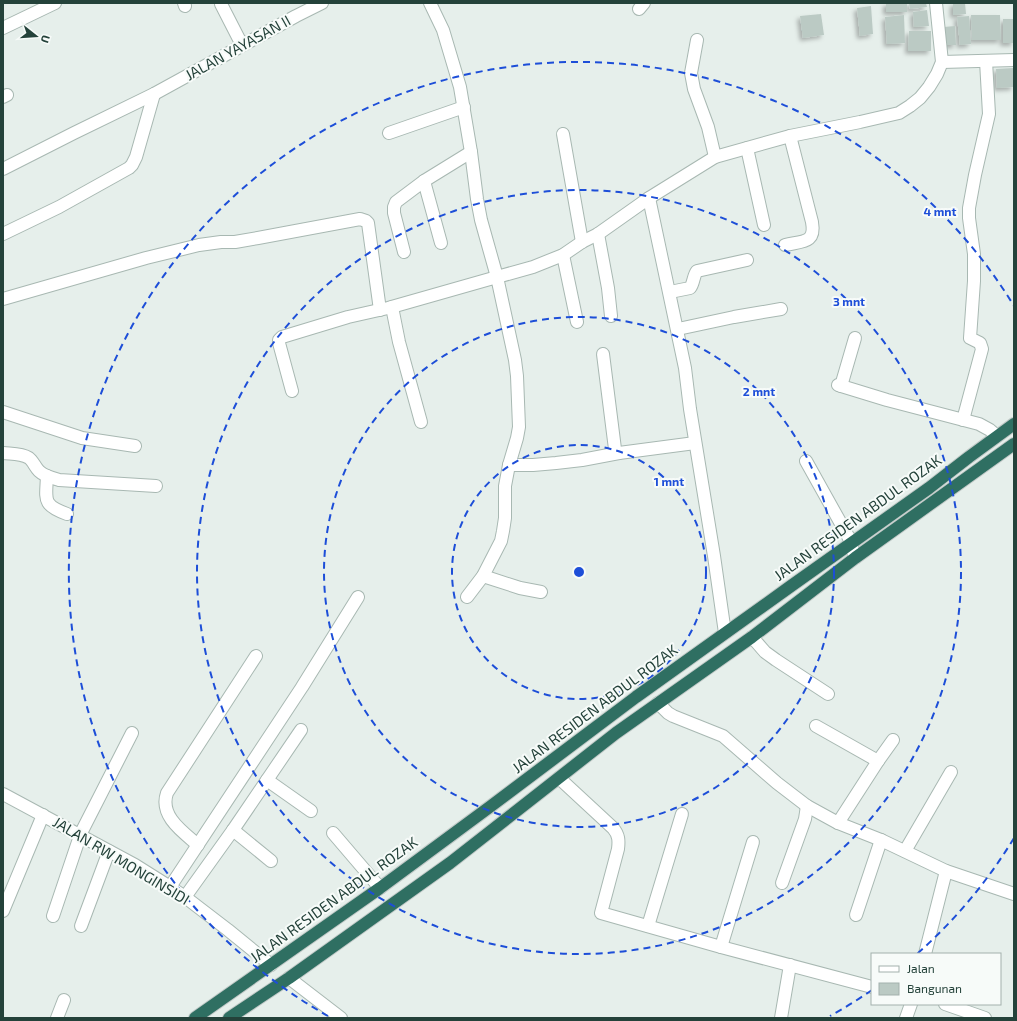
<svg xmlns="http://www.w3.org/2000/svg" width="1017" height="1021" viewBox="0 0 1017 1021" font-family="'Exo 2',sans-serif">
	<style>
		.building { fill: #bbcac4; filter: url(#shadow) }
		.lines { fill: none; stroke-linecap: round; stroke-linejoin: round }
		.minor-casing { stroke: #a8b8b2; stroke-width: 14 }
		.highway-casing { stroke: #c2cac8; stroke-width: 14 }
		.minor { stroke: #fff; stroke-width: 12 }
		.highway { stroke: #2f6f62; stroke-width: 12 }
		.ring { fill: none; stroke: #1d4ed8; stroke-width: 2; stroke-dasharray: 7 5 }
		.labels { text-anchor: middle; stroke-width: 4; stroke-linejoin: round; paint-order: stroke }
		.street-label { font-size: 15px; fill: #24423a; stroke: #f7fbf9 }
		.centre { fill: #1d4ed8; stroke: #f7fbf9; stroke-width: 2 }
		.ring-label { font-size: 12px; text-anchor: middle; font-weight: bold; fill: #1d4ed8; stroke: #f7fbf9; stroke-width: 4; stroke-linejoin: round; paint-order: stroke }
	</style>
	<defs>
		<filter id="shadow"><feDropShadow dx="-3" dy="3" stdDeviation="2" flood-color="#0004"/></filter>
	</defs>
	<rect width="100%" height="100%" fill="#e6efeb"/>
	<g class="building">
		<rect x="886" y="3" width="21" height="9"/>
		<path d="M 909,3 L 926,3 L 927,7 L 910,9 Z"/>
		<path d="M 953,3 L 965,3 L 966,14 L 953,15 Z"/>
		<path d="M 871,6 L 873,34 L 860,36 L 857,8 Z"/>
		<path d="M 927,10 L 929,26 L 914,27 L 913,12 Z"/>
		<path d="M 821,14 L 824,35 L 803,38 L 800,16 Z"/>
		<path d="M 904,15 L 905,43 L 887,44 L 885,17 Z"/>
		<path d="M 971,15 L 1000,15 L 1001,40 L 972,40 Z"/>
		<path d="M 969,16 L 971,44 L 960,45 L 957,17 Z"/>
		<rect x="1003" y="19" width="11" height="24"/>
		<path d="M 955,26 L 956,45 L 945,45 L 944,27 Z"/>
		<path d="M 909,31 L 931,31 L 931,51 L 908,51 Z"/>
		<path d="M 1013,68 L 1014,87 L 997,88 L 996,69 Z"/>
	</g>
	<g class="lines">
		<g class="minor-casing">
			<g id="minor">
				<path d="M 184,3 L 185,6"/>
				<path d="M 430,3 L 443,30 L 460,87 L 471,152 L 477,199 L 481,220 L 497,277 L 533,267 L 563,255 L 582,242 L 598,234 L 649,198 L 715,157 L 790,136 L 860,122 L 899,113 L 910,106 L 920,98 L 929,87 L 937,74 L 942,62 L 936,3"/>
				<path d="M 221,4 L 242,45"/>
				<path d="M 639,9 L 644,3"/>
				<path d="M 3,28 L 55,3"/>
				<path d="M 697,40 L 691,73 L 694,89 L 708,127 L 715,157"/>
				<path d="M 942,62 L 1014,60"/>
				<path d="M 3,97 L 7,95"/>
				<path d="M 389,133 L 464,107"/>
				<path d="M 563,134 L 582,242"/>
				<path d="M 747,148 L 764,225"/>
				<path d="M 3,169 L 74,133 L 154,94 L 296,16 L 322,3"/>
				<path d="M 424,181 L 441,243"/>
				<path d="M 649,198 L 685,368 L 690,409 L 714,556 L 725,633"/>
				<path d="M 3,234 L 59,207 L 129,168 L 132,165 L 136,157 L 154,94"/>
				<path d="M 598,234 L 608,288 L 611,316"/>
				<path d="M 785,245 C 802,241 816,244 812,222 L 790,136"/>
				<path d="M 404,252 L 394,213 L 394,207 L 396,202 L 424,181 L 471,152"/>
				<path d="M 563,255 L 577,322"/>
				<path d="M 670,292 L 690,288 C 694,283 693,276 697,271 L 747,260"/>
				<path d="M 3,299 L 146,258 L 199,245 L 221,242 L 235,242 L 258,238 L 360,219 L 366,221 L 368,223 L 380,310"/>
				<path d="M 392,307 L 399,342 L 421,422"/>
				<path d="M 678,329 L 734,317 L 781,309"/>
				<path d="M 603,354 L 615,449 L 616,452 L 619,453"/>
				<path d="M 838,385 L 887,400 L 979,424 L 990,430 L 997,436"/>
				<path d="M 841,386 L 855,338"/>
				<path d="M 292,391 L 279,343 L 279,340 L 282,337 L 348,317 L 388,308 L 497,277 L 515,360 L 517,376 L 519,427 L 517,438 L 509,465 L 505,486 L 505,518 L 503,531 L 501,541 L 483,576 L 467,597"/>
				<path d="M 3,412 L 82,438 L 135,446"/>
				<path d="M 963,420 L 982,349 L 980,343 L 970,338 L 974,281 L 974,254 L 969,218 L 969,208 L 975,175 L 989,114 L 986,61"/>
				<path d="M 3,453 C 11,454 21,453 29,458 C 33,461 35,467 39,471 C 44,476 52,478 59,480 L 156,486"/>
				<path d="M 806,461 L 849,538 L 855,558"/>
				<path d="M 509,465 L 533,465 L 556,463 L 582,460 L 619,453 L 695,443"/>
				<path d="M 47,476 C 46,500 42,505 67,514"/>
				<path d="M 483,576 L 520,588 L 541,592"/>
				<path d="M 752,637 L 765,652 L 776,660 L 828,694"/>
				<path d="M 658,703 L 668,713 L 673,716 L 723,736 L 777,783 L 807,806 L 838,823 L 881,840 L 946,871 L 1014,894"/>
				<path d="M 816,726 L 878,761 L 838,823"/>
				<path d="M 878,761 L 893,740"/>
				<path d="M 559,778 L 613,828 C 619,835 619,841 618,849 L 601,913 L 721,947 L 872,987"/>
				<path d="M 267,780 L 311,811"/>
				<path d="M 3,794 L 135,865 L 170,887 L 185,897 L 228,930 L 271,965"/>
				<path d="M 233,830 L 271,861"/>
				<path d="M 333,833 L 380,888"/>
				<path d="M 198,845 C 183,832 159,816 167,793 L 256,656"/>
				<path d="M 905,851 L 951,772"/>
				<path d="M 782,883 L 805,819 L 807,806"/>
				<path d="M 170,887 L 302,687 L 358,597"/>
				<path d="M 185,897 L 233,830 L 301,730"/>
				<path d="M 3,911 L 43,815"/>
				<path d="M 856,915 L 881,840"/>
				<path d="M 53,916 L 81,833 L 132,733"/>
				<path d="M 81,926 L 109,851"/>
				<path d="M 648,926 L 682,814"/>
				<path d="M 721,947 L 753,842"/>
				<path d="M 925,954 L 946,871"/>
				<path d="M 289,978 L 341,1018"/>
				<path d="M 945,1004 L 985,1018"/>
				<path d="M 57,1018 L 64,1000"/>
				<path d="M 781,1018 L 790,965"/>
				<path d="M 906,1018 L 911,1004"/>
			</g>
		</g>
		<g class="highway-casing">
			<g id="highway">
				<path d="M 195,1018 L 380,888 L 491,806 L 636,697 L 791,586 L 929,488 L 969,457 L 1014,424"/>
				<path d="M 229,1018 L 289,978 L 450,863 L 616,733 L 752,637 L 855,558 L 1014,444"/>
			</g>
		</g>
		<use href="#minor" class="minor"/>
		<use href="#highway" class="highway"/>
	</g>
	<g class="ring">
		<circle cx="579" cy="572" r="127"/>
		<circle cx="579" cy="572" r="255"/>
		<circle cx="579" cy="572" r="382"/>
		<path d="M1014 838A510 510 0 0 1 917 954M872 990A510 510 0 0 1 830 1016M328 1016A510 510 0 1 1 1014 306"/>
	</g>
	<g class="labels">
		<g class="street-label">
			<text transform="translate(238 48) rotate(-29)" y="5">JALAN YAYASAN II</text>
			<text transform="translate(858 518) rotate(-36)" y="5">JALAN RESIDEN ABDUL ROZAK</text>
			<text transform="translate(595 709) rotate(-37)" y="5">JALAN RESIDEN ABDUL ROZAK</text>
			<text transform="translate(121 861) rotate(31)" y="5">JALAN RW MONGINSIDI</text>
			<text transform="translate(334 900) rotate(-36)" y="5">JALAN RESIDEN ABDUL ROZAK</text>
		</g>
	</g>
	<circle cx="579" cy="572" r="6" class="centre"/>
	<g class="ring-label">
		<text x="940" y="216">4 mnt</text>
		<text x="849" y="306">3 mnt</text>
		<text x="759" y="396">2 mnt</text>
		<text x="669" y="486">1 mnt</text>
	</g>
	<rect width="1017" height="1021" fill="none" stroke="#24423a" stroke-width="8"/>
	<rect x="871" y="953" width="130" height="52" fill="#f7fbf9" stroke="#a3b1ad"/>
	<rect x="879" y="966" width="20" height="6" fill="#ffffff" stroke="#a3b1ad"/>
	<text x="907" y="973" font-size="12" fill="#24423a">Jalan</text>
	<rect x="879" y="983" width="20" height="12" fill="#bbcac4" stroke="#a3b1ad"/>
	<text x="907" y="993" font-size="12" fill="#24423a">Bangunan</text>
	<g transform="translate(36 36) rotate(107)" stroke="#f7fbf9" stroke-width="3" paint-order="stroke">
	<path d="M0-3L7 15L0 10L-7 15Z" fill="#24423a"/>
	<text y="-6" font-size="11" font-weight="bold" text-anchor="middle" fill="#24423a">U</text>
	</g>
</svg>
